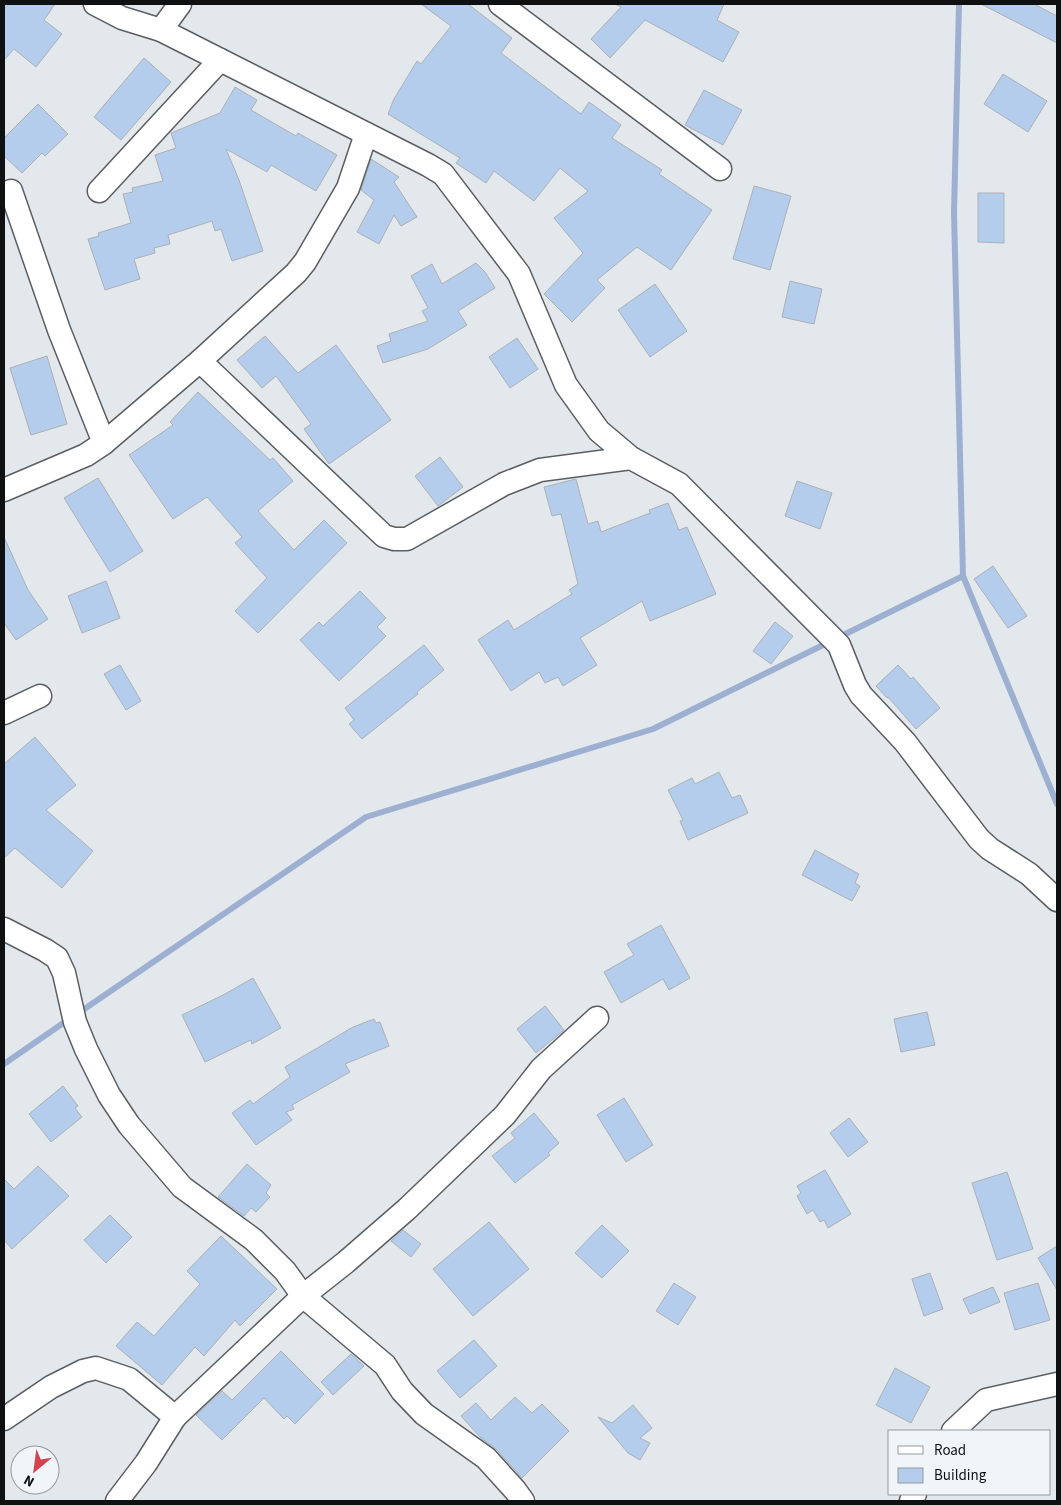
<svg xmlns="http://www.w3.org/2000/svg" width="1061" height="1505" viewBox="0 0 1061 1505" font-family="'Source Sans 3',sans-serif">
	<style>
		.lines { fill: none; stroke-linecap: round; stroke-linejoin: round }
		.stream { stroke: #9eb0d1; stroke-width: 6 }
		.building { fill: #b4cdec; stroke: #acb0b5 }
		.street-casing { stroke: #5a5e63; stroke-width: 25 }
		.street { stroke: #fff; stroke-width: 22 }
	</style>
	<rect width="100%" height="100%" fill="#e3e8ed"/>
	<g class="lines">
		<g class="stream">
			<path d="M 959,4 L 954,213 L 963,576 L 1057,804"/>
			<path d="M 77,1014 L 366,817 L 653,729 L 963,576"/>
			<path d="M 4,1064 L 69,1019"/>
		</g>
	</g>
	<g class="building">
		<path d="M 4,4 L 55,4 L 44,20 L 62,34 L 36,67 L 14,49 L 4,60 Z"/>
		<path d="M 421,4 L 468,4 L 512,38 L 501,53 L 581,114 L 589,102 L 621,125 L 612,138 L 662,170 L 659,174 L 712,210 L 671,270 L 637,247 L 597,280 L 605,288 L 572,322 L 544,294 L 583,253 L 554,218 L 588,191 L 560,168 L 534,201 L 494,171 L 486,183 L 456,163 L 460,158 L 388,114 L 394,99 L 417,61 L 421,64 L 451,26 Z"/>
		<path d="M 615,4 L 724,4 L 717,20 L 739,32 L 723,62 L 645,20 L 610,58 L 591,39 L 621,7 Z"/>
		<path d="M 981,4 L 1034,4 L 1057,16 L 1057,43 Z"/>
		<path d="M 144,58 L 171,82 L 121,140 L 94,117 Z"/>
		<path d="M 1003,74 L 1047,101 L 1028,132 L 984,104 Z"/>
		<path d="M 235,87 L 257,100 L 251,110 L 296,136 L 298,133 L 337,155 L 316,191 L 271,165 L 267,172 L 226,149 L 239,180 L 263,251 L 232,261 L 221,229 L 215,231 L 212,221 L 168,235 L 170,244 L 154,248 L 155,253 L 134,259 L 140,279 L 105,290 L 88,239 L 99,236 L 98,233 L 131,223 L 123,194 L 133,192 L 132,188 L 163,181 L 155,155 L 176,148 L 171,133 L 220,113 Z"/>
		<path d="M 704,90 L 742,110 L 723,145 L 685,125 Z"/>
		<path d="M 38,104 L 68,134 L 45,156 L 42,153 L 22,173 L 4,156 L 4,138 Z"/>
		<path d="M 371,159 L 399,177 L 394,182 L 417,217 L 401,226 L 394,215 L 379,244 L 357,232 L 374,200 L 361,190 Z"/>
		<path d="M 754,186 L 791,196 L 770,270 L 733,259 Z"/>
		<path d="M 978,193 L 1004,193 L 1004,243 L 978,242 Z"/>
		<path d="M 476,263 L 485,272 L 495,288 L 458,311 L 467,325 L 428,349 L 383,363 L 377,346 L 391,341 L 389,334 L 428,321 L 422,311 L 428,308 L 411,276 L 432,264 L 442,284 Z"/>
		<path d="M 790,281 L 822,289 L 814,324 L 782,317 Z"/>
		<path d="M 655,284 L 687,331 L 650,357 L 618,310 Z"/>
		<path d="M 265,336 L 298,373 L 336,345 L 391,420 L 329,464 L 304,429 L 311,424 L 276,376 L 262,388 L 237,360 Z"/>
		<path d="M 517,338 L 538,369 L 510,388 L 489,357 Z"/>
		<path d="M 47,356 L 67,424 L 31,435 L 10,368 Z"/>
		<path d="M 198,392 L 270,460 L 273,458 L 293,481 L 258,511 L 294,550 L 324,520 L 347,543 L 258,633 L 235,611 L 267,578 L 235,543 L 242,537 L 207,497 L 173,519 L 129,455 L 173,425 L 170,422 Z"/>
		<path d="M 440,457 L 463,487 L 438,506 L 415,476 Z"/>
		<path d="M 98,478 L 143,551 L 110,572 L 64,498 Z"/>
		<path d="M 576,479 L 588,524 L 598,521 L 601,532 L 650,513 L 649,510 L 668,503 L 679,530 L 687,527 L 716,594 L 650,621 L 642,601 L 580,638 L 597,665 L 563,686 L 558,677 L 545,683 L 539,672 L 511,691 L 478,640 L 508,620 L 514,630 L 572,594 L 569,590 L 578,584 L 561,514 L 552,516 L 544,487 Z"/>
		<path d="M 797,481 L 832,493 L 820,529 L 785,516 Z"/>
		<path d="M 4,537 L 28,590 L 48,619 L 16,640 L 4,623 Z"/>
		<path d="M 993,566 L 1027,616 L 1008,628 L 974,579 Z"/>
		<path d="M 106,581 L 120,618 L 82,633 L 68,596 Z"/>
		<path d="M 360,591 L 386,618 L 377,627 L 386,636 L 339,681 L 300,640 L 319,622 L 323,626 Z"/>
		<path d="M 775,622 L 793,636 L 771,664 L 753,651 Z"/>
		<path d="M 424,645 L 444,670 L 417,692 L 418,694 L 362,739 L 349,724 L 354,720 L 345,708 Z"/>
		<path d="M 120,665 L 141,701 L 126,710 L 104,674 Z"/>
		<path d="M 898,665 L 911,679 L 913,677 L 940,708 L 916,729 L 888,697 L 887,698 L 876,686 Z"/>
		<path d="M 35,737 L 76,785 L 46,810 L 93,851 L 62,888 L 15,848 L 4,858 L 4,764 Z"/>
		<path d="M 719,772 L 732,798 L 740,795 L 748,813 L 688,840 L 680,821 L 683,820 L 668,790 L 692,778 L 695,784 Z"/>
		<path d="M 815,850 L 859,874 L 855,883 L 860,886 L 852,901 L 802,875 Z"/>
		<path d="M 661,925 L 690,978 L 669,990 L 663,979 L 621,1003 L 604,972 L 634,955 L 627,944 Z"/>
		<path d="M 253,978 L 281,1028 L 252,1044 L 251,1040 L 205,1062 L 182,1015 L 225,994 Z"/>
		<path d="M 545,1006 L 564,1030 L 536,1053 L 517,1029 Z"/>
		<path d="M 927,1012 L 935,1045 L 901,1052 L 894,1019 Z"/>
		<path d="M 374,1019 L 376,1023 L 380,1022 L 389,1046 L 345,1064 L 350,1072 L 292,1105 L 294,1109 L 286,1112 L 292,1120 L 256,1145 L 232,1113 L 250,1100 L 253,1104 L 290,1077 L 285,1067 L 353,1027 Z"/>
		<path d="M 63,1086 L 78,1106 L 75,1108 L 82,1117 L 51,1142 L 29,1114 Z"/>
		<path d="M 624,1098 L 653,1145 L 626,1162 L 597,1115 Z"/>
		<path d="M 534,1113 L 559,1143 L 548,1153 L 550,1155 L 515,1183 L 492,1156 L 515,1138 L 511,1133 Z"/>
		<path d="M 849,1118 L 868,1142 L 848,1157 L 830,1133 Z"/>
		<path d="M 247,1164 L 271,1185 L 266,1193 L 270,1197 L 256,1212 L 251,1208 L 244,1216 L 218,1197 Z"/>
		<path d="M 38,1166 L 69,1196 L 12,1249 L 4,1240 L 4,1179 L 14,1189 Z"/>
		<path d="M 825,1170 L 851,1214 L 828,1228 L 824,1220 L 820,1222 L 813,1210 L 807,1214 L 797,1196 L 801,1193 L 797,1186 Z"/>
		<path d="M 1007,1172 L 1033,1249 L 997,1260 L 972,1183 Z"/>
		<path d="M 110,1215 L 132,1237 L 106,1263 L 84,1240 Z"/>
		<path d="M 489,1222 L 529,1269 L 473,1316 L 433,1269 Z"/>
		<path d="M 602,1225 L 629,1251 L 602,1278 L 575,1253 Z"/>
		<path d="M 403,1230 L 421,1244 L 411,1257 L 391,1241 Z"/>
		<path d="M 221,1236 L 277,1289 L 240,1326 L 235,1320 L 204,1356 L 195,1347 L 162,1385 L 116,1346 L 137,1322 L 154,1336 L 200,1284 L 187,1271 Z"/>
		<path d="M 1057,1246 L 1057,1290 L 1038,1258 Z"/>
		<path d="M 930,1273 L 943,1309 L 924,1316 L 912,1279 Z"/>
		<path d="M 674,1283 L 696,1297 L 678,1325 L 656,1311 Z"/>
		<path d="M 1038,1283 L 1050,1320 L 1015,1330 L 1004,1293 Z"/>
		<path d="M 993,1287 L 1000,1302 L 970,1314 L 963,1299 Z"/>
		<path d="M 474,1340 L 497,1366 L 460,1398 L 437,1371 Z"/>
		<path d="M 281,1351 L 324,1394 L 295,1424 L 287,1416 L 284,1419 L 264,1398 L 222,1440 L 196,1415 L 222,1391 L 232,1400 Z"/>
		<path d="M 351,1354 L 364,1366 L 333,1395 L 321,1382 Z"/>
		<path d="M 895,1368 L 930,1387 L 911,1423 L 876,1405 Z"/>
		<path d="M 515,1397 L 532,1413 L 542,1404 L 569,1431 L 522,1478 L 496,1449 L 481,1438 L 461,1416 L 476,1403 L 491,1420 Z"/>
		<path d="M 633,1405 L 652,1428 L 640,1438 L 650,1443 L 640,1460 L 628,1453 L 598,1417 L 612,1423 Z"/>
	</g>
	<g class="lines">
		<g class="street-casing">
			<g id="street">
				<path d="M 95,4 L 122,18 L 161,30 L 428,165 L 443,174 L 519,274 L 566,385 L 599,431 L 631,458 L 679,484 L 839,645 L 855,685 L 861,695 L 905,742 L 979,839 L 990,849 L 1029,874 L 1057,900"/>
				<path d="M 500,4 L 720,169"/>
				<path d="M 161,30 L 180,4"/>
				<path d="M 11,191 L 59,330 L 104,443"/>
				<path d="M 99,191 L 220,60"/>
				<path d="M 200,361 L 384,536 L 394,539 L 407,539 L 504,484 L 540,470 L 631,458"/>
				<path d="M 4,490 L 86,455 L 104,443 L 200,361 L 296,273 L 305,262 L 348,188 L 366,134"/>
				<path d="M 4,713 L 40,696"/>
				<path d="M 4,929 L 45,950 L 57,958 L 64,973 L 75,1022 L 86,1049 L 109,1095 L 129,1125 L 182,1187 L 254,1240 L 285,1271 L 303,1296 L 385,1365 L 402,1391 L 424,1414 L 486,1458 L 515,1490 L 523,1501"/>
				<path d="M 175,1417 L 303,1296 L 346,1262 L 407,1209 L 505,1115 L 541,1069 L 597,1018"/>
				<path d="M 4,1419 L 51,1387 L 83,1371 L 96,1368 L 129,1379 L 175,1417 L 146,1463 L 117,1501"/>
				<path d="M 953,1431 L 986,1400 L 1057,1384"/>
				<path d="M 911,1501 L 915,1494"/>
			</g>
		</g>
		<use href="#street" class="street"/>
	</g>
	<rect width="1061" height="1505" fill="none" stroke="#0f1012" stroke-width="10"/>
	<rect x="888" y="1430" width="162" height="65" fill="#f0f5fa" stroke="#96999d"/>
	<rect x="898" y="1446" width="25" height="8" fill="#ffffff" stroke="#96999d"/>
	<text x="934" y="1455" font-size="15" fill="#0f1012">Road</text>
	<rect x="898" y="1468" width="25" height="15" fill="#b4cdec" stroke="#96999d"/>
	<text x="934" y="1480" font-size="15" fill="#0f1012">Building</text>
	<g transform="translate(35 1470) rotate(209)"><circle r="24" fill="#f0f5fa" stroke="#96999d"/>
	<path d="M0-4L9 19L0 12L-9 19Z" fill="#d44350"/>
	<text y="-8" font-size="14" font-weight="bold" text-anchor="middle" fill="#0f1012">N</text>
	</g>
</svg>
